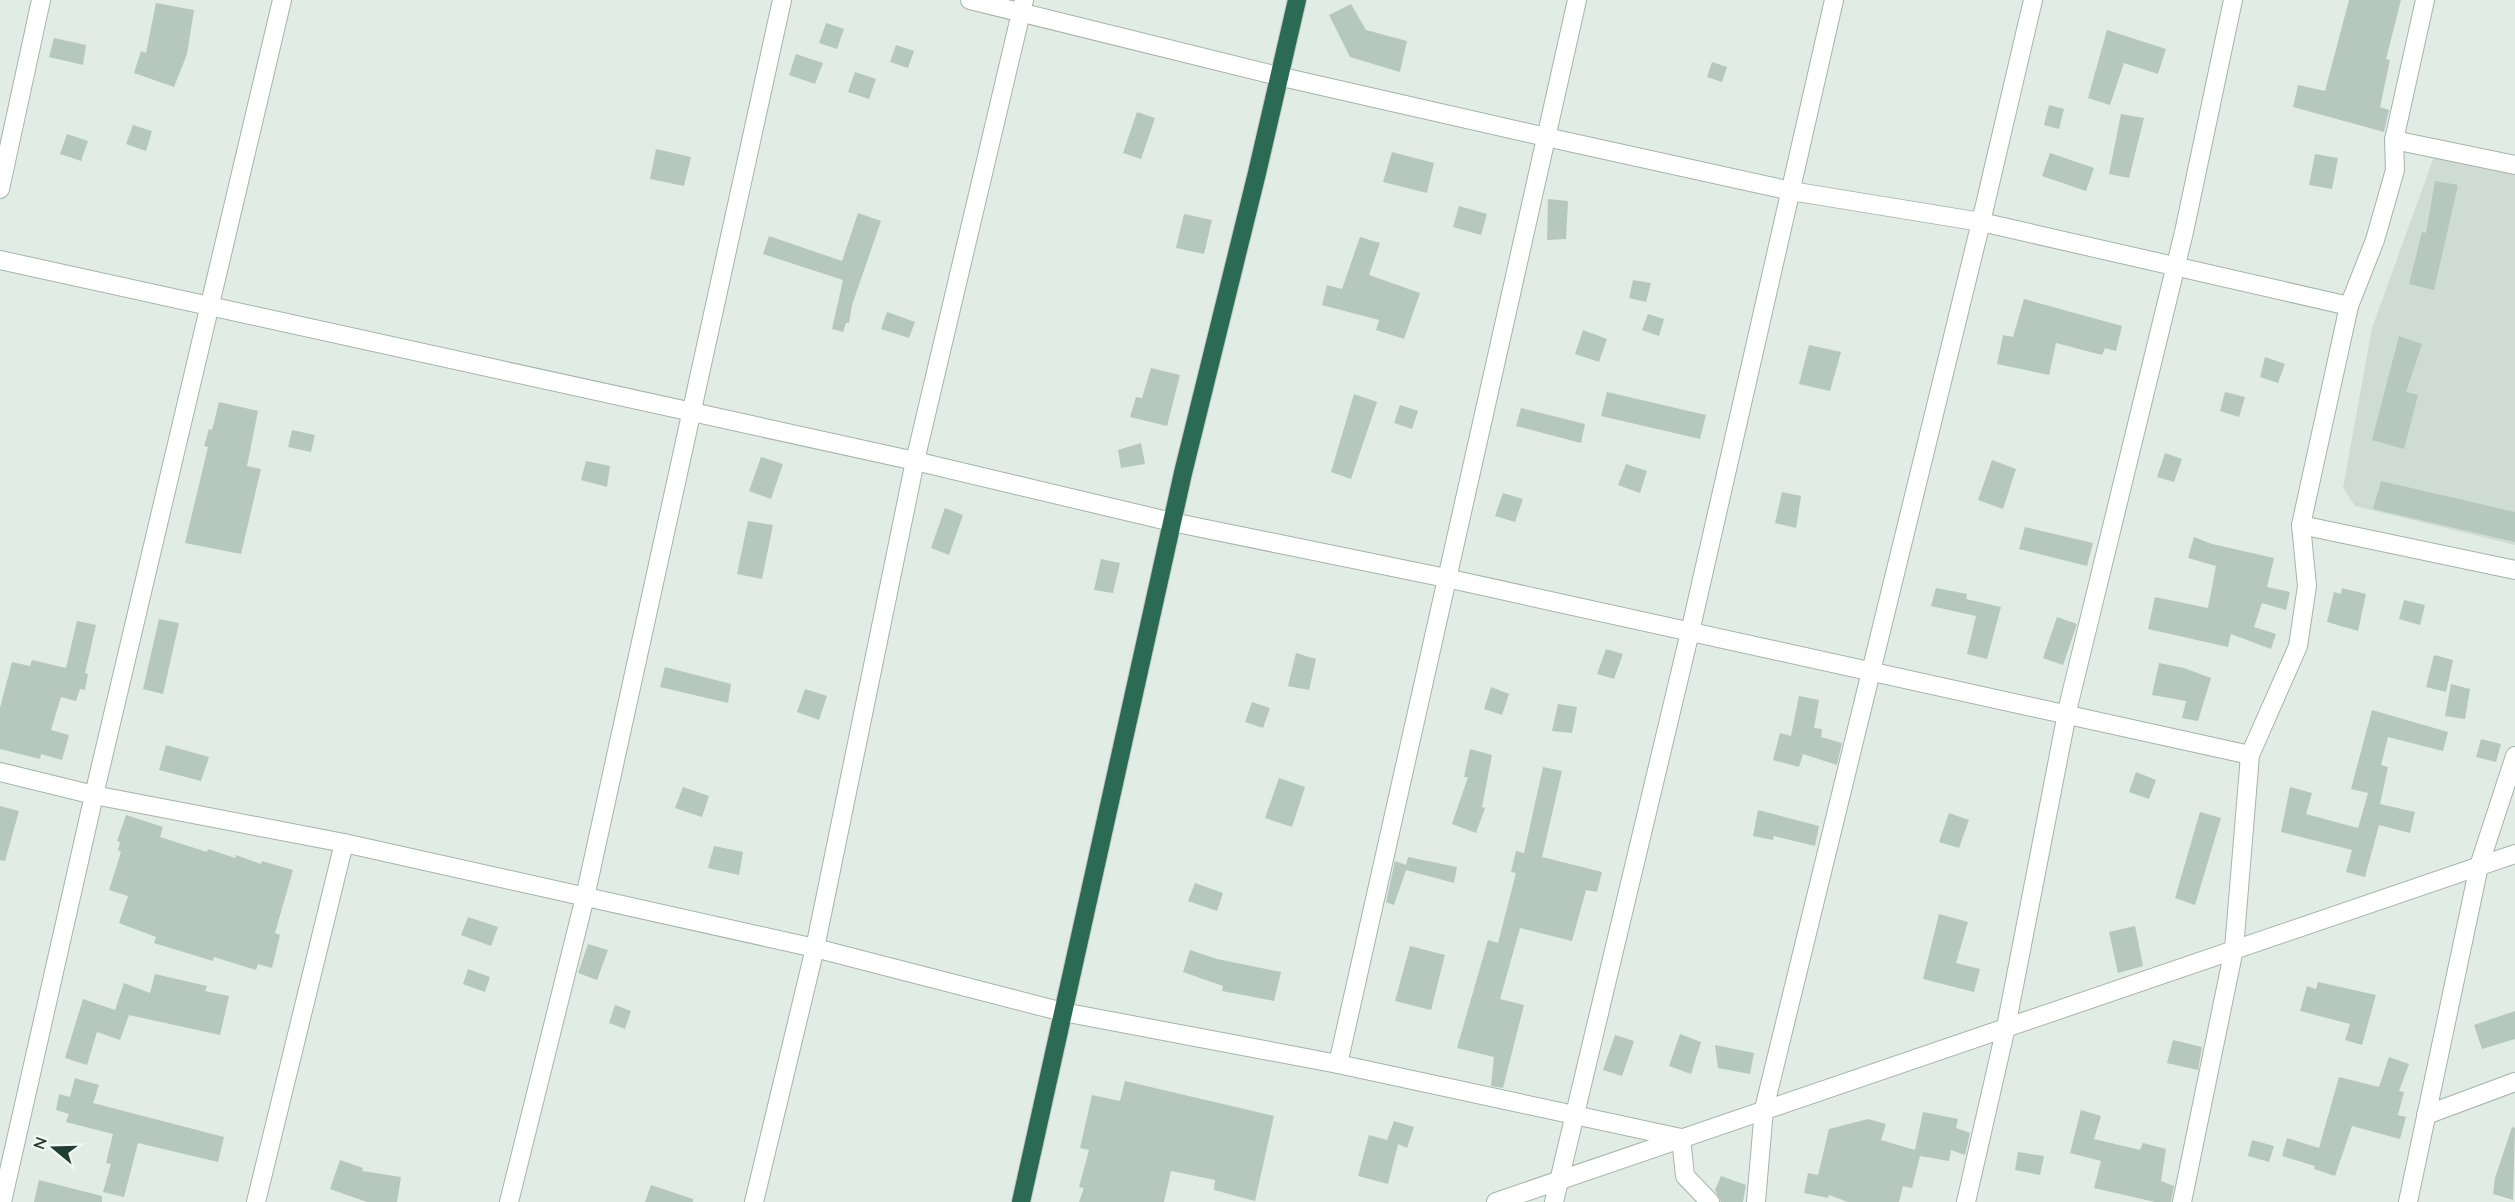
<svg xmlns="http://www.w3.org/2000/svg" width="2515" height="1202" viewBox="0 0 2515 1202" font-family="Quicksand,sans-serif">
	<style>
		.built { fill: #cfdcd4 }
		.building { fill: #b6c7be }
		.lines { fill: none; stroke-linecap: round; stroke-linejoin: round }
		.street-casing { stroke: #a3b4ab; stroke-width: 20 }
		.highway-casing { stroke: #c1c9c5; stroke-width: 20 }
		.street { stroke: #fff; stroke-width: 18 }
		.highway { stroke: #2b6a55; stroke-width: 18 }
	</style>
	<rect width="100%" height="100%" fill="#e1ece5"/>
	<path class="built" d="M 2435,154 L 2515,174 L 2515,545 L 2355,506 L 2343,488 L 2372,328 Z"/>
	<g class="building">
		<path d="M 2349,0 L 2401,0 L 2386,59 L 2390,60 L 2380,107 L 2389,110 L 2384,132 L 2293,107 L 2298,85 L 2325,91 Z"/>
		<path d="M 156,3 L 194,10 L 187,54 L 174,87 L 134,73 L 141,51 L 146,53 Z"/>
		<path d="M 1351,4 L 1366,30 L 1407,41 L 1400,72 L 1350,57 L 1329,15 Z"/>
		<path d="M 826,23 L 844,29 L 837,49 L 819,43 Z"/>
		<path d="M 2107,30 L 2166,49 L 2158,74 L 2124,63 L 2110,105 L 2088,98 Z"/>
		<path d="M 54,38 L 86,45 L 83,65 L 49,57 Z"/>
		<path d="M 896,45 L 914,51 L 908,68 L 890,62 Z"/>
		<path d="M 796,54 L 823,63 L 815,84 L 789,75 Z"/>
		<path d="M 1712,62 L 1727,67 L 1722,82 L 1707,77 Z"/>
		<path d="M 855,72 L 876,79 L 869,99 L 848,92 Z"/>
		<path d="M 2049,105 L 2064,109 L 2059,129 L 2044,125 Z"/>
		<path d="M 1137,112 L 1155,118 L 1141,159 L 1123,153 Z"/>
		<path d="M 2121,114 L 2144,118 L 2129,178 L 2109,174 Z"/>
		<path d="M 133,125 L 152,131 L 146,151 L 126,144 Z"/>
		<path d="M 67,134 L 88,141 L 81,161 L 60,154 Z"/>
		<path d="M 656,149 L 691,157 L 684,186 L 650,179 Z"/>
		<path d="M 1392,152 L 1434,163 L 1427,193 L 1383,182 Z"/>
		<path d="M 2050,153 L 2094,168 L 2086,191 L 2042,176 Z"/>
		<path d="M 2315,154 L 2338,158 L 2332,189 L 2309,185 Z"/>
		<path d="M 2435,181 L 2458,185 L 2434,290 L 2409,284 L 2422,232 L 2426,233 Z"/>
		<path d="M 1548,199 L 1568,201 L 1566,239 L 1547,240 Z"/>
		<path d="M 1459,206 L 1487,214 L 1481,235 L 1453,227 Z"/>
		<path d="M 858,213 L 881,221 L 852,305 L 849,323 L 846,323 L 843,332 L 832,329 L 843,280 L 763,254 L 769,236 L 842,261 Z"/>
		<path d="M 1184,214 L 1212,220 L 1204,254 L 1176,248 Z"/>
		<path d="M 1360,237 L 1380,243 L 1369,275 L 1420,293 L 1404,339 L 1376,330 L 1379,320 L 1322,305 L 1327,285 L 1342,289 Z"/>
		<path d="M 1633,280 L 1651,283 L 1646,302 L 1629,298 Z"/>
		<path d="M 2024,299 L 2122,326 L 2116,351 L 2105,348 L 2102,355 L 2056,343 L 2049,375 L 1997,364 L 2003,335 L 2013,337 Z"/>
		<path d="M 887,312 L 915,322 L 909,338 L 881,329 Z"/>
		<path d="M 1648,314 L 1664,319 L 1659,336 L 1642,330 Z"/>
		<path d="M 1583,330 L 1607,339 L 1599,362 L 1575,354 Z"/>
		<path d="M 2399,336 L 2422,344 L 2406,392 L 2418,395 L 2404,449 L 2372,440 Z"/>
		<path d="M 1809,345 L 1841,352 L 1830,391 L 1799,384 Z"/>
		<path d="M 2265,357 L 2285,364 L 2278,383 L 2260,377 Z"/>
		<path d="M 1151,368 L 1180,375 L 1167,426 L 1130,417 L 1136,397 L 1142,398 Z"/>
		<path d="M 1607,392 L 1706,415 L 1700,439 L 1601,416 Z"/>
		<path d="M 2225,392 L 2245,397 L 2239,417 L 2220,411 Z"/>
		<path d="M 1354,394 L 1377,402 L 1351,479 L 1331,472 Z"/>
		<path d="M 219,402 L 258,411 L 247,466 L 261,469 L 241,554 L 185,543 L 208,447 L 204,446 L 209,429 L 212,430 Z"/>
		<path d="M 1400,405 L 1418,411 L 1412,429 L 1394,423 Z"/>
		<path d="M 1521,408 L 1585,424 L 1581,443 L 1516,426 Z"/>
		<path d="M 292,430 L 315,435 L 311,452 L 288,447 Z"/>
		<path d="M 1141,443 L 1145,464 L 1121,468 L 1118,450 Z"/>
		<path d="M 2165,453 L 2182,459 L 2174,482 L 2157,477 Z"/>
		<path d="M 761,457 L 783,464 L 771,499 L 749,491 Z"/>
		<path d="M 1992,460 L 2016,469 L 2003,509 L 1978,500 Z"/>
		<path d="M 586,461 L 610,466 L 607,487 L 581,480 Z"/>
		<path d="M 1626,464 L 1647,471 L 1640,493 L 1618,485 Z"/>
		<path d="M 2381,481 L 2515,512 L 2515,542 L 2373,509 Z"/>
		<path d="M 1782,492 L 1801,496 L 1796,528 L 1775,523 Z"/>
		<path d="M 1503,493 L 1523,499 L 1515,522 L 1495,516 Z"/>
		<path d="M 945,508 L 963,515 L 949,555 L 931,548 Z"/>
		<path d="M 748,521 L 773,525 L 762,579 L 737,574 Z"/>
		<path d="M 2025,527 L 2093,543 L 2087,566 L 2019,549 Z"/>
		<path d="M 2194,537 L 2212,544 L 2274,558 L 2267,587 L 2290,592 L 2286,610 L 2262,603 L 2254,627 L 2276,634 L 2271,649 L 2231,634 L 2228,647 L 2148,629 L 2155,597 L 2208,608 L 2216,566 L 2188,558 Z"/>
		<path d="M 1101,559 L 1120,563 L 1113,593 L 1094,590 Z"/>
		<path d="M 1936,588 L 1967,594 L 1966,599 L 2001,607 L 1987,659 L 1967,654 L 1976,616 L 1931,606 Z"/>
		<path d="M 2342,588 L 2366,594 L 2358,631 L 2327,622 L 2334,592 L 2341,594 Z"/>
		<path d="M 2404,600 L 2425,605 L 2420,625 L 2399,619 Z"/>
		<path d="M 2057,617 L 2077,624 L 2063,665 L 2043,658 Z"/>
		<path d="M 159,619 L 179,623 L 163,694 L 143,689 Z"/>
		<path d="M 77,621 L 96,625 L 85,673 L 88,674 L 85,690 L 80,689 L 76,701 L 61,697 L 51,730 L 69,735 L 62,760 L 41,754 L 40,759 L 0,749 L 0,708 L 12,662 L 30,666 L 32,660 L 66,668 Z"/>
		<path d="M 1606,649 L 1623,654 L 1614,679 L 1597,674 Z"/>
		<path d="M 1296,653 L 1316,659 L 1309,690 L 1288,686 Z"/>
		<path d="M 2434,655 L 2453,660 L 2446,692 L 2426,687 Z"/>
		<path d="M 2159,663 L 2184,668 L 2211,678 L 2198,721 L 2182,718 L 2186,701 L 2152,695 Z"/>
		<path d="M 665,667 L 731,684 L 728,703 L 660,687 Z"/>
		<path d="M 2451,684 L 2470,689 L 2465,719 L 2445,716 Z"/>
		<path d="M 1491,687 L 1509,694 L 1502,715 L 1484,709 Z"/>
		<path d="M 805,689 L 827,696 L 819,720 L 797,712 Z"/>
		<path d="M 1799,696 L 1819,700 L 1814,728 L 1822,729 L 1821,737 L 1842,743 L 1837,765 L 1803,754 L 1799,767 L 1773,760 L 1780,733 L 1791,736 Z"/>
		<path d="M 1252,702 L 1270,708 L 1263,728 L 1245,722 Z"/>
		<path d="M 1558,704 L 1577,707 L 1572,733 L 1552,731 Z"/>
		<path d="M 2372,710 L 2448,732 L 2443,751 L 2388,737 L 2381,765 L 2388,767 L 2380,804 L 2415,812 L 2410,833 L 2379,825 L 2365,877 L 2346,872 L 2352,850 L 2281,832 L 2290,787 L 2312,793 L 2306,814 L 2358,828 L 2368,793 L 2351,789 Z"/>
		<path d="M 2481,739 L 2501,744 L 2496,762 L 2476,757 Z"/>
		<path d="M 166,745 L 209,757 L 201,781 L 159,770 Z"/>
		<path d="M 1470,749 L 1492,755 L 1482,807 L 1485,808 L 1476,833 L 1452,824 L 1468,777 L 1464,777 Z"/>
		<path d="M 1543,767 L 1562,771 L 1542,857 L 1602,872 L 1597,892 L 1586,890 L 1572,941 L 1520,928 L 1500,999 L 1524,1005 L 1503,1088 L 1491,1086 L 1494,1057 L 1457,1048 L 1488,940 L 1498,943 L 1516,873 L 1511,872 L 1516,851 L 1524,853 Z"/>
		<path d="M 2136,772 L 2156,780 L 2149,799 L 2129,792 Z"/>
		<path d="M 1279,778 L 1305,787 L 1292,827 L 1265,818 Z"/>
		<path d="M 683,787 L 709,796 L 702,817 L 675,808 Z"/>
		<path d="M 0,806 L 19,811 L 5,861 L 0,860 Z"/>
		<path d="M 1758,810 L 1819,826 L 1815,846 L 1774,836 L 1773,840 L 1753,836 Z"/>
		<path d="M 2200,812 L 2221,818 L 2195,905 L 2175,898 Z"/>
		<path d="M 1949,813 L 1969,820 L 1959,848 L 1939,842 Z"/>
		<path d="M 126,815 L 163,827 L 160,837 L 207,852 L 208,849 L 235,858 L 236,855 L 261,864 L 262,861 L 293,870 L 275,933 L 280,935 L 272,968 L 258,964 L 256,970 L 214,957 L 213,961 L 154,943 L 156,937 L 119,923 L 128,896 L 109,890 L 121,852 L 118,850 L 120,842 L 117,841 Z"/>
		<path d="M 714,846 L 743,852 L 739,875 L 708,868 Z"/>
		<path d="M 1408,857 L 1457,867 L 1454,883 L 1406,870 L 1394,905 L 1386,902 L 1395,861 L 1406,865 Z"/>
		<path d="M 1195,883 L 1223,893 L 1217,911 L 1188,901 Z"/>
		<path d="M 1939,914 L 1968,922 L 1956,963 L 1980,969 L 1974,992 L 1923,979 Z"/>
		<path d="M 468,917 L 498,927 L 491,946 L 461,935 Z"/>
		<path d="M 2135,926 L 2143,966 L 2118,973 L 2109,932 Z"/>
		<path d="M 588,944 L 608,950 L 597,980 L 578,973 Z"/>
		<path d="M 1410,946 L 1445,955 L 1431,1010 L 1395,1001 Z"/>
		<path d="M 1190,950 L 1217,959 L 1281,972 L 1274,1001 L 1222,991 L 1223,986 L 1183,972 Z"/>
		<path d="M 468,969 L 490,977 L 485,992 L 463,984 Z"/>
		<path d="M 155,974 L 207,986 L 205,991 L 229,996 L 220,1035 L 129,1015 L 120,1040 L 97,1032 L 87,1065 L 65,1058 L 83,999 L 115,1010 L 124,983 L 150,993 Z"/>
		<path d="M 2318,982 L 2376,995 L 2362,1045 L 2345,1040 L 2350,1024 L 2300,1011 L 2307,986 L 2316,989 Z"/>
		<path d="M 615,1005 L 631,1011 L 625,1029 L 609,1023 Z"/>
		<path d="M 2515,1011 L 2515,1039 L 2482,1049 L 2474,1025 Z"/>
		<path d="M 1680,1034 L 1701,1042 L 1691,1074 L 1669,1066 Z"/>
		<path d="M 1615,1035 L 1634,1041 L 1622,1076 L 1603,1070 Z"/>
		<path d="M 2173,1040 L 2202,1047 L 2198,1070 L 2167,1063 Z"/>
		<path d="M 1715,1045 L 1754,1053 L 1750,1074 L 1718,1068 Z"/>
		<path d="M 2389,1057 L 2409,1064 L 2399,1091 L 2404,1092 L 2398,1115 L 2406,1117 L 2400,1139 L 2352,1126 L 2335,1176 L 2314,1169 L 2315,1166 L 2282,1156 L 2287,1138 L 2319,1148 L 2339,1077 L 2379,1087 Z"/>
		<path d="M 75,1078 L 99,1085 L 93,1103 L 224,1137 L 218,1162 L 138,1143 L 124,1197 L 103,1192 L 111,1164 L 106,1163 L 113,1134 L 66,1122 L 69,1114 L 56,1110 L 59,1094 L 70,1097 Z"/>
		<path d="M 1125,1081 L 1274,1116 L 1255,1201 L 1214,1190 L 1215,1180 L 1171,1171 L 1164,1202 L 1079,1202 L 1084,1188 L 1079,1187 L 1089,1150 L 1080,1148 L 1092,1095 L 1120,1101 Z"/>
		<path d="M 2081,1110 L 2101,1116 L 2094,1139 L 2140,1150 L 2143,1143 L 2166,1149 L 2161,1181 L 2174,1186 L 2171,1202 L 2155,1202 L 2094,1188 L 2101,1161 L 2070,1153 Z"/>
		<path d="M 1923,1112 L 1958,1119 L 1956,1128 L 1970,1133 L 1965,1155 L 1951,1150 L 1949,1161 L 1920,1156 L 1912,1188 L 1903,1186 L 1899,1202 L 1848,1202 L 1829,1195 L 1828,1198 L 1804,1193 L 1808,1173 L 1818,1175 L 1829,1129 L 1868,1119 L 1886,1124 L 1881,1140 L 1915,1150 Z"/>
		<path d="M 1394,1121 L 1414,1127 L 1407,1148 L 1398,1144 L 1388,1184 L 1358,1176 L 1369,1135 L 1387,1140 Z"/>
		<path d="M 2512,1127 L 2515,1128 L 2513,1200 L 2493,1194 L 2495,1178 Z"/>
		<path d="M 2252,1140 L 2274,1146 L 2269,1162 L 2248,1156 Z"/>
		<path d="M 2018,1152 L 2044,1156 L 2040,1175 L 2015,1170 Z"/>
		<path d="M 340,1160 L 363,1168 L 362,1171 L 401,1177 L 397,1202 L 367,1202 L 330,1189 Z"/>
		<path d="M 1721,1176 L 1746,1185 L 1743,1202 L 1721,1202 L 1715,1190 Z"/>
		<path d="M 39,1180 L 102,1196 L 102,1202 L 34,1202 Z"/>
		<path d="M 651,1185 L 693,1199 L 693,1202 L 645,1202 Z"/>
	</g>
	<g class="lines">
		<g class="street-casing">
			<g id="street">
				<path d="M 970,0 L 1278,76 L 1546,137 L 1791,191 L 1981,222 L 2349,306"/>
				<path d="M 2394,140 L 2515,165"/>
				<path d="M 0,189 L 41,0"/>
				<path d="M 0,260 L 915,461 L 1172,522 L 1446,578 L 2250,755"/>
				<path d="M 2301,525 L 2515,570"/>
				<path d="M 0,772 L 94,795 L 344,843 L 815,948 L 1063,1012 L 1338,1064 L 1681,1138 L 1685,1176 L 1710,1202"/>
				<path d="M 1338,1064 L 1577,0"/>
				<path d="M 2426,1115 L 2515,1082"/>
				<path d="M 2,1202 L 94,795 L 282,0"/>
				<path d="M 256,1202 L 344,843"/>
				<path d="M 509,1202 L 585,897 L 782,0"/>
				<path d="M 754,1202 L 815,948 L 915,461 L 1024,0"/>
				<path d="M 1496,1202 L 2515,854"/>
				<path d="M 1554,1202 L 1690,632 L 1834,0"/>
				<path d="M 1756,1202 L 1764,1109 L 1981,222 L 2033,0"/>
				<path d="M 1966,1202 L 2006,1027 L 2069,703 L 2184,232 L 2233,0"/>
				<path d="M 2182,1202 L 2234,949 L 2250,755 L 2298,646 L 2307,586 L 2301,525 L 2349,306 L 2375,240 L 2395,170 L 2394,140 L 2425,0"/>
				<path d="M 2408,1202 L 2479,866 L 2515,756"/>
			</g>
		</g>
		<g class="highway-casing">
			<path id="highway" d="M 1021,1202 L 1183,473 L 1257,173 L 1297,0"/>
		</g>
		<use href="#street" class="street"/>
		<use href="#highway" class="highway"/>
	</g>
	<g transform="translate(54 1148) rotate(289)" stroke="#f1f8f4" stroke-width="4.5" paint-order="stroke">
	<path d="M0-4.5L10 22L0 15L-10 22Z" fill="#203d31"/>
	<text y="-9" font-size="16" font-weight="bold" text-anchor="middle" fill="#203d31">N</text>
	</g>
</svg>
